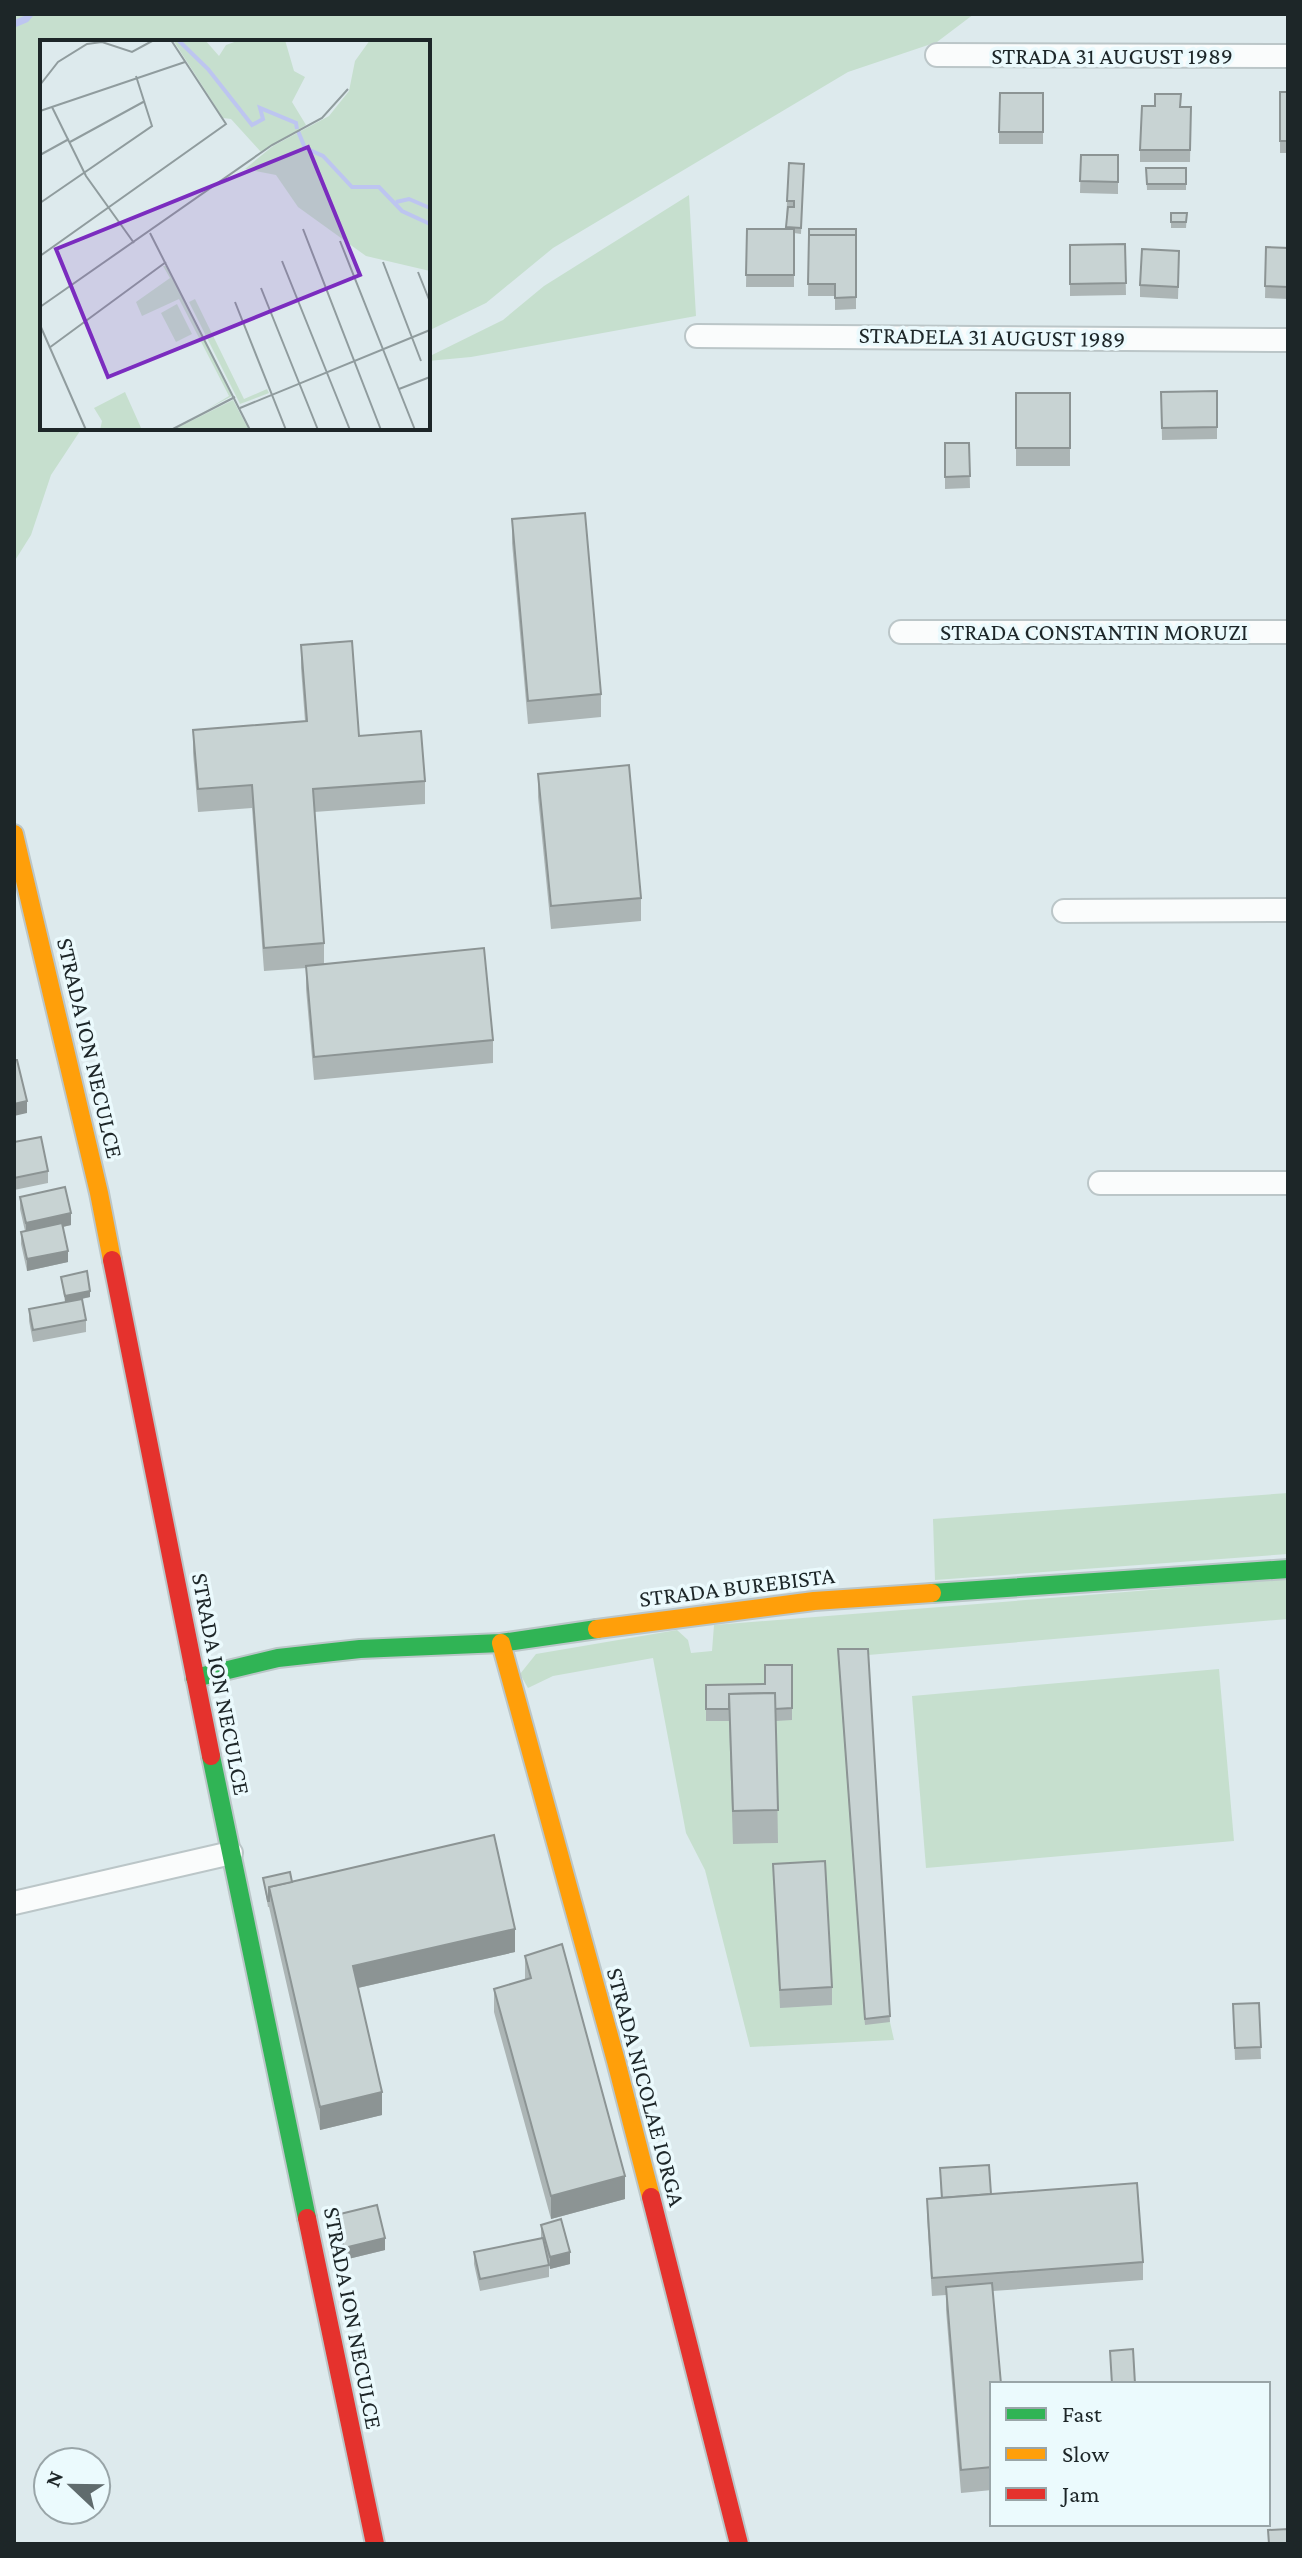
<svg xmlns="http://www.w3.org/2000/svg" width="1302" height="2558" viewBox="0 0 1302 2558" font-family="'Crimson Pro',serif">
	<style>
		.green { fill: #c6dfce }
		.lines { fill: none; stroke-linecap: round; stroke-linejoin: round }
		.stream { stroke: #bdc5f0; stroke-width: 7 }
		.street-casing { stroke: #bbc6c8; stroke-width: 26 }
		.fast-casing { stroke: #bbc6c8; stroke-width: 22 }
		.slow-casing { stroke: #bbc6c8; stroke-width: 22 }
		.jam-casing { stroke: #bbc6c8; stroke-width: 22 }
		.street { stroke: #fafcfc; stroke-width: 22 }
		.fast { stroke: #30b455; stroke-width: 18 }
		.slow { stroke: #ff9f0a; stroke-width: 18 }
		.jam { stroke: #e5322d; stroke-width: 18 }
		.wall { fill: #acb5b5 }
		.shaded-wall { fill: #8c9494 }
		.building { fill: #c8d3d3; stroke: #8c9494; stroke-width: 2 }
		.labels { text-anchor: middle; stroke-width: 7; stroke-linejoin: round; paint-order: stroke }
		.street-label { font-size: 24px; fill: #1d2628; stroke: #ebfafd }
		.inset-river { fill: none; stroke: #bdc5f0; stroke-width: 4 }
		.inset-road { fill: none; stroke: #909c9e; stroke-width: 2 }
		.view { fill: #7b2cbf; fill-opacity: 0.15; stroke: #7b2cbf; stroke-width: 4 }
		.inset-edge { fill: none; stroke: #1d2628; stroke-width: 4 }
	</style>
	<rect width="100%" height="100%" fill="#ddeaed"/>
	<g class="green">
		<path d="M 14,14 L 974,14 L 937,42 L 848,72 L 553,248 L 486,303 L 428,331 L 428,42 L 42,42 L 42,428 L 82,428 L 51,475 L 31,535 L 14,562 Z"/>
		<path d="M 689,195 L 696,316 L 471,357 L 428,361 L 428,357 L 503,320 L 544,286 Z"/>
		<path d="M 1288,1493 L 1288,1554 L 935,1580 L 933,1519 Z"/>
		<path d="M 1288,1579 L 1288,1619 L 868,1655 L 890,2022 L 894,2040 L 750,2047 L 705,1870 L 686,1833 L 653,1658 L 553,1676 L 528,1688 L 520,1674 L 536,1654 L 677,1630 L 688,1640 L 691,1653 L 712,1651 L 714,1625 Z"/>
		<path d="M 1219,1669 L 1234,1841 L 926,1868 L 912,1696 Z"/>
	</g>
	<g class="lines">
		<path class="stream" d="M 14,24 L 26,19 L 30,14"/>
		<g class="street-casing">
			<g id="street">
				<path d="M 937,55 L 1288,56"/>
				<path d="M 697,336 L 1288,340"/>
				<path d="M 901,632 L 1288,632"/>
				<path d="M 1064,911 L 1288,910"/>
				<path d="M 1100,1183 L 1288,1183"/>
				<path d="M 14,1903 L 231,1853"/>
			</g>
		</g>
		<g class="fast-casing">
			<g id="fast">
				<path d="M 932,1593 L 1288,1569"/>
				<path d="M 195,1678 L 278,1658 L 360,1649 L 501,1643 L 597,1629"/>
				<path d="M 211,1756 L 307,2218"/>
			</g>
		</g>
		<g class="slow-casing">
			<g id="slow">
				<path d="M 14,834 L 99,1193 L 112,1260"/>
				<path d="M 597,1629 L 814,1601 L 932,1593"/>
				<path d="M 501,1643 L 616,2061 L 651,2197"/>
			</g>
		</g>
		<g class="jam-casing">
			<g id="jam">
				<path d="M 112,1260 L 211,1756"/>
				<path d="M 651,2197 L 739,2544"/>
				<path d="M 307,2218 L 375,2544"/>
			</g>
		</g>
		<use href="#street" class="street"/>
		<use href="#fast" class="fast"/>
		<use href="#slow" class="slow"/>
		<use href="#jam" class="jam"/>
	</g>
	<g class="wall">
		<rect x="1280" y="92" width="8" height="61"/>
		<path d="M 1043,93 L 1043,144 L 999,144 L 999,132 Z"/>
		<path d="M 1181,107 L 1191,107 L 1190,162 L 1140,162 L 1140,150 Z"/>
		<path d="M 1081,155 L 1118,155 L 1118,194 L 1080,193 Z"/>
		<path d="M 804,164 L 801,234 L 794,233 L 794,287 L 746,287 L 747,229 L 786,229 L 787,201 Z"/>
		<path d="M 1146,168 L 1186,168 L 1186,190 L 1147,190 Z"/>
		<path d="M 1171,213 L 1187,213 L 1186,228 L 1171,228 Z"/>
		<path d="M 809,229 L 856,229 L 856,309 L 835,310 L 835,296 L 808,296 Z"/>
		<path d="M 1125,244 L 1126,295 L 1070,296 L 1070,245 Z"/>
		<path d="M 1266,247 L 1288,248 L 1288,299 L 1265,298 Z"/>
		<path d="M 1179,263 L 1178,299 L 1140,297 L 1140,285 Z"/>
		<path d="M 1217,391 L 1217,439 L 1162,440 L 1161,392 Z"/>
		<rect x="1016" y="393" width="54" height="73"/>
		<path d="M 945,443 L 969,443 L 970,488 L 945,489 Z"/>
		<path d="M 512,519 L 601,694 L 601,717 L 528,724 L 512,543 Z"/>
		<path d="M 301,645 L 359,736 L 425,781 L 425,804 L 314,812 L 324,943 L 324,964 L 493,1040 L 493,1063 L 314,1080 L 306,989 L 306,968 L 264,971 L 252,808 L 198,812 L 193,753 L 193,730 L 305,721 L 301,668 Z"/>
		<path d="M 538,774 L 641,898 L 641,921 L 551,929 L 538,797 Z"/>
		<path d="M 14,1142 L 48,1171 L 48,1183 L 14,1190 Z"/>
		<path d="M 20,1197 L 71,1225 L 63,1227 L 68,1262 L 27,1271 L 21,1244 L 21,1232 L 25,1231 L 20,1209 Z"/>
		<path d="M 61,1277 L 90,1297 L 74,1301 L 86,1320 L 86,1332 L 33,1342 L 29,1321 L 29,1309 L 65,1302 Z"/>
		<path d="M 868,1649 L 890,2022 L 865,2025 L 838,1655 Z"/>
		<path d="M 792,1665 L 792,1720 L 776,1721 L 778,1843 L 733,1844 L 729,1721 L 706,1721 L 706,1685 L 765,1684 Z"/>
		<path d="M 773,1864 L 832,1987 L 832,2005 L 780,2008 Z"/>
		<path d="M 263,1878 L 292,1882 L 515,1952 L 358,1988 L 382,2115 L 320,2130 L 269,1907 L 268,1907 Z"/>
		<path d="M 525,1956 L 625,2199 L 551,2219 L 494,2012 L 494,1989 L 525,1980 Z"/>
		<path d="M 1259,2003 L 1261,2059 L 1235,2060 L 1233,2004 Z"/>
		<path d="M 940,2168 L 991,2194 L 1143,2262 L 1143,2280 L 993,2291 L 992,2490 L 961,2493 L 946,2310 L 946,2295 L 932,2296 L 927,2217 L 927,2199 L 941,2198 Z"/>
		<path d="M 336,2215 L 385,2250 L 344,2260 L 336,2227 Z"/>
		<path d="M 541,2225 L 570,2264 L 550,2269 L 549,2265 L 549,2277 L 480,2291 L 474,2264 L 474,2252 L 541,2239 Z"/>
	</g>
	<g class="shaded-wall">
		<path d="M 27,1101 L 27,1113 L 14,1116 L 14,1104 Z"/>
		<path d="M 71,1213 L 71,1225 L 26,1235 L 26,1223 Z"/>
		<path d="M 68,1251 L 68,1262 L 27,1271 L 27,1259 Z"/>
		<path d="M 90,1291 L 90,1297 L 65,1302 L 65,1296 Z"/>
		<path d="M 515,1929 L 515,1952 L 353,1989 L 353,1966 Z"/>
		<path d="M 382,2092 L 382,2115 L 320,2130 L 320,2107 Z"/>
		<path d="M 625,2176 L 625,2199 L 551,2219 L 551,2196 Z"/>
		<path d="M 385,2238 L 385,2250 L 344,2260 L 344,2248 Z"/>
		<path d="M 570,2252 L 570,2264 L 550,2269 L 550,2257 Z"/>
	</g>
	<g class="building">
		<rect x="1280" y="92" width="8" height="49"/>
		<path d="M 1000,93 L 1043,93 L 1043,132 L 999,132 Z"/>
		<path d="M 1155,94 L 1181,94 L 1180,107 L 1191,107 L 1190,150 L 1140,150 L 1142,106 L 1155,106 Z"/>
		<path d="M 1081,155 L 1118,155 L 1118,182 L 1080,181 Z"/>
		<path d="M 789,163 L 804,164 L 801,228 L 786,227 L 788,207 L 794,207 L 794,201 L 787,201 Z"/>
		<path d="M 1146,168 L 1186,168 L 1186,184 L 1147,184 Z"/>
		<path d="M 1171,213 L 1187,213 L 1186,222 L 1171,222 Z"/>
		<path d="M 747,229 L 794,229 L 794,275 L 746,275 Z"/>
		<rect x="809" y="229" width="47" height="6"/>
		<path d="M 809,235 L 856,235 L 856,297 L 835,298 L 835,284 L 808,284 Z"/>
		<path d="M 1125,244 L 1126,283 L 1070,284 L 1070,245 Z"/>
		<path d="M 1266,247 L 1288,248 L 1288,287 L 1265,286 Z"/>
		<path d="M 1142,249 L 1179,251 L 1178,287 L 1140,285 Z"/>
		<path d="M 1217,391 L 1217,427 L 1162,428 L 1161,392 Z"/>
		<rect x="1016" y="393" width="54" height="55"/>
		<path d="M 945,443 L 969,443 L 970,476 L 945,477 Z"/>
		<path d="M 585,513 L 601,694 L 528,701 L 512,519 Z"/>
		<path d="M 352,641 L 359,736 L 421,731 L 425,781 L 313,789 L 324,943 L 264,948 L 252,785 L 198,789 L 193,730 L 307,721 L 301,645 Z"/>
		<path d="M 629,765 L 641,898 L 551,906 L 538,774 Z"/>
		<path d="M 484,948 L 493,1040 L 314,1057 L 306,966 Z"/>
		<path d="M 14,1060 L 17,1060 L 27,1101 L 14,1104 Z"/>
		<path d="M 41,1137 L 48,1171 L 14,1178 L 14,1142 Z"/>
		<path d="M 65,1187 L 71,1213 L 26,1223 L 20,1197 Z"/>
		<path d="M 62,1223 L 68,1251 L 27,1259 L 21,1232 Z"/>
		<path d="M 87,1271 L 90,1291 L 65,1296 L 61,1277 Z"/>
		<path d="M 82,1299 L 86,1320 L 33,1330 L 29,1309 Z"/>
		<path d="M 838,1649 L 868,1649 L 890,2016 L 865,2019 Z"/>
		<path d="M 765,1665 L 792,1665 L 792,1708 L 775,1709 L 775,1693 L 729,1694 L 729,1709 L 706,1709 L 706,1685 L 765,1684 Z"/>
		<path d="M 775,1693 L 778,1810 L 733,1811 L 729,1694 Z"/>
		<path d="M 494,1835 L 515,1929 L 353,1966 L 382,2092 L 320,2107 L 269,1887 Z"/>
		<path d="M 825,1861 L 832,1987 L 780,1990 L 773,1864 Z"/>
		<path d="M 290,1872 L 292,1882 L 269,1887 L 269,1901 L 268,1901 L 263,1878 Z"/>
		<path d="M 562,1944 L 625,2176 L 551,2196 L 494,1989 L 531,1978 L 525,1956 Z"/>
		<path d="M 1259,2003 L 1261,2047 L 1235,2048 L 1233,2004 Z"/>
		<path d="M 989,2165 L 991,2194 L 942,2198 L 940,2168 Z"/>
		<path d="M 1137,2183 L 1143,2262 L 932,2278 L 927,2199 Z"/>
		<path d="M 377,2205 L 385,2238 L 344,2248 L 336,2215 Z"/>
		<path d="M 561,2219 L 570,2252 L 550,2257 L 541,2225 Z"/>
		<path d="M 543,2238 L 549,2265 L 480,2279 L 474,2252 Z"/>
		<path d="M 992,2283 L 1001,2384 L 992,2384 L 992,2467 L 961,2470 L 946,2287 Z"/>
		<path d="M 1133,2349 L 1135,2384 L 1112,2384 L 1110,2351 Z"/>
		<path d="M 1288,2529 L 1288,2544 L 1269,2544 L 1268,2530 Z"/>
	</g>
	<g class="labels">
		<g class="street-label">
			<text x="1112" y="64">STRADA 31 AUGUST 1989</text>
			<text transform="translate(992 337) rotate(1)" y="8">STRADELA 31 AUGUST 1989</text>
			<text x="1094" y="640">STRADA CONSTANTIN MORUZI</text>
			<text transform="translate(90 1048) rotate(77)" y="8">STRADA ION NECULCE</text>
			<text transform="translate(737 1587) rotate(-7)" y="8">STRADA BUREBISTA</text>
			<text transform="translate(221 1684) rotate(79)" y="8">STRADA ION NECULCE</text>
			<text transform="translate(646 2087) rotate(75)" y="8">STRADA NICOLAE IORGA</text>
			<text transform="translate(353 2318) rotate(79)" y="8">STRADA ION NECULCE</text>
		</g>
	</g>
	<g transform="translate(40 40)">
		<rect width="390" height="390" fill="#ddeaed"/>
		<path d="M 133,0 L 165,0 L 179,16 L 186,5 L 200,0 L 245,0 L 254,31 L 265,37 L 252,62 L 266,85 L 221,112 L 191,79 L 183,78 ZM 330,0 L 390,0 L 390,231 L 326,216 L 258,167 L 236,135 L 205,129 L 233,106 L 289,76 L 309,51 L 315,21 ZM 123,226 L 126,226 L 192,356 L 166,370 L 189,356 L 139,259 L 102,276 L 96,262 L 130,238 ZM 155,259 L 204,359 L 227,349 L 229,353 L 200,364 L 149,262 ZM 137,264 L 152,294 L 136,302 L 121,273 ZM 85,352 L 102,390 L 60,390 L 62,381 L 54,368 ZM 193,360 L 209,390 L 136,390 L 137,388 Z" fill="#c6dfce"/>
		<path class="inset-river" d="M 138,0 L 168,29 L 212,85 L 223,79 L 220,68 L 256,83 L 257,89M 258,91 L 265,108 L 283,116 L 312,147 L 339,147 L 362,171 L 390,184M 356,162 L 369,159 L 390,168"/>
		<path class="inset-road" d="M 0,45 L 18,22 L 47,4 L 62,2 L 92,12 L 114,0M 12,67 L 46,136 L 94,203M 0,71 L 145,22M 30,102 L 105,61M 0,115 L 29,99M 0,163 L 112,86 L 96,36M 263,189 L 341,390M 110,193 L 210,390M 300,201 L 375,390M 0,216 L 186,84 L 131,0M 242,221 L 310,390M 343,222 L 381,321M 378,232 L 390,262M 221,248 L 278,390M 195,262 L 246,390M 0,267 L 232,105 L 282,78 L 308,49M 0,285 L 46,390M 9,308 L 126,222M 359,349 L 390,337M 200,368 L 390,290M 131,390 L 195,357"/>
		<path class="view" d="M 268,107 L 320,235 L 68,337 L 16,209 Z"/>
		<rect width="390" height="390" class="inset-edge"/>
	</g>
	<rect width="1302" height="2558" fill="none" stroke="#1d2628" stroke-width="32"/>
	<rect x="990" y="2382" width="280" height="144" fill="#ebfafd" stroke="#99a5a8" stroke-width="2"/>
	<rect x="1006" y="2408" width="40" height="12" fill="#30b455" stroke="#99a5a8" stroke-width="2"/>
	<text x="1062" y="2422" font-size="24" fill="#1d2628">Fast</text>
	<rect x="1006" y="2448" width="40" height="12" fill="#ff9f0a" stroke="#99a5a8" stroke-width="2"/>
	<text x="1062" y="2462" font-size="24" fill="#1d2628">Slow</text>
	<rect x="1006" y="2488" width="40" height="12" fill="#e5322d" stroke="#99a5a8" stroke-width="2"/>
	<text x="1062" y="2502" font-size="24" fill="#1d2628">Jam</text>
	<g transform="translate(72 2486) rotate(292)"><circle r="38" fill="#ebfafd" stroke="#99a5a8" stroke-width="2"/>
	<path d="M0-6L14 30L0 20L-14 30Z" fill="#606b6d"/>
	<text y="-12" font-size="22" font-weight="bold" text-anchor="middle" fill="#1d2628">N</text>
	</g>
</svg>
